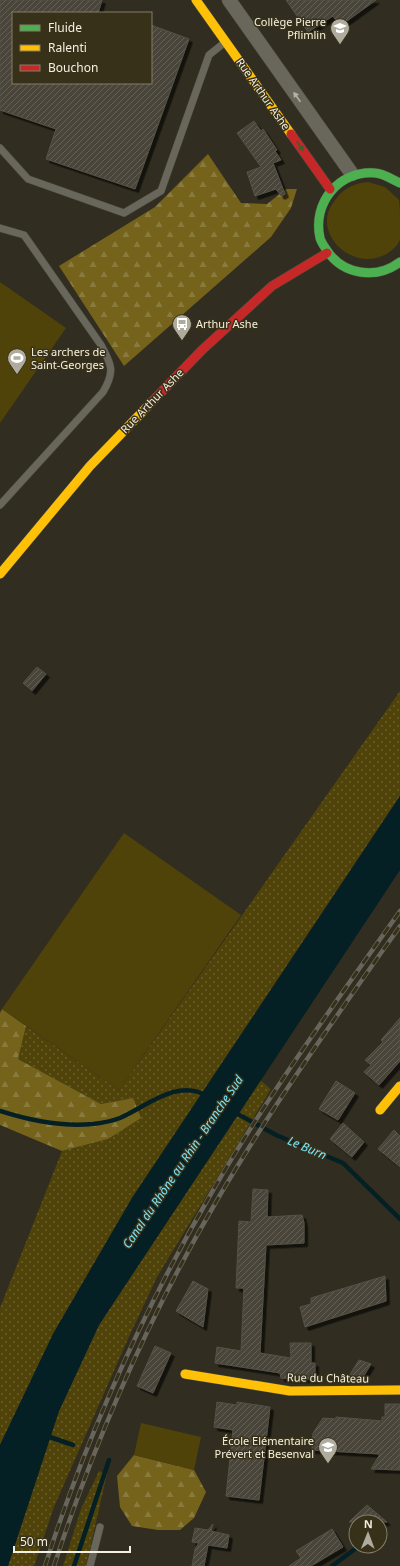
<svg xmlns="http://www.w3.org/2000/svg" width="400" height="1566" viewBox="0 0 400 1566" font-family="'Noto Sans',sans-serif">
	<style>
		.grass { fill: url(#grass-dots) }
		.forest { fill: url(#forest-firs) }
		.garden { fill: #50430a }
		.water { fill: #042025 }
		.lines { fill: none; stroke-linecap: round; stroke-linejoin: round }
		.stream { stroke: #042025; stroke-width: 4.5 }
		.building { fill: url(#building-hatch); stroke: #555246; filter: url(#shadow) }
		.lane-casing { stroke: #4c493e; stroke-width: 8 }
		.street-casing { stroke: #4c493e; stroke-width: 15 }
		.fast-casing { stroke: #4c493e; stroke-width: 10 }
		.slow-casing { stroke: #4c493e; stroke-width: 10 }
		.jam-casing { stroke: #4c493e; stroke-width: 10 }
		.lane { stroke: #69675c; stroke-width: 7 }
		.street { stroke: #69675c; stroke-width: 14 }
		.fast { stroke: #4caf50; stroke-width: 9 }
		.slow { stroke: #ffc107; stroke-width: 9 }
		.jam { stroke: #c62828; stroke-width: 9 }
		.rail-casing { stroke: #68665c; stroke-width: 4.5 }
		.rail { stroke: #383119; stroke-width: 3; stroke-dasharray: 9; stroke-linecap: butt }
		.oneway { fill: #b5b2a5 }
		.oneway2 { fill: #3f5d2c }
		.labels { text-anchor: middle; stroke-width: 3; stroke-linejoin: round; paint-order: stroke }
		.poi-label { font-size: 11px; fill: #f4f0e1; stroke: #383119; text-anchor: end }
		.street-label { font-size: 11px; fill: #f4f0e1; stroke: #383119 }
		.water-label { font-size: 12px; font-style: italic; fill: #7ae5fb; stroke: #383119 }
	</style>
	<defs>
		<pattern id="grass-dots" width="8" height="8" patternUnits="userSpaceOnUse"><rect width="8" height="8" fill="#50430a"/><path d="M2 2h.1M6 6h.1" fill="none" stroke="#6a5e2d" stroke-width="1.8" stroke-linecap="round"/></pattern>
		<pattern id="forest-firs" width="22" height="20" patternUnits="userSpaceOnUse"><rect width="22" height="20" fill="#75631c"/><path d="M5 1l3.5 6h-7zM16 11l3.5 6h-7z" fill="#897a3d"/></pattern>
		<pattern id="building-hatch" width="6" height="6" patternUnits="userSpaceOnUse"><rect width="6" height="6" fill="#48453a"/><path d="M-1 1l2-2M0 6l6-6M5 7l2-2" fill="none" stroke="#636056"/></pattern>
		<filter id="shadow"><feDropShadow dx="3.5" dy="3.5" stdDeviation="0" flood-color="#0009"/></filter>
	</defs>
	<rect width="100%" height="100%" fill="#312d20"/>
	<g class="grass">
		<path d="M 400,691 L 400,796 L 132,1198 L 53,1334 L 0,1445 L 0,1308 L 62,1151 L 108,1139 L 133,1098 L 101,1104 L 18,1059 L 26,1026 L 119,1090 Z"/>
		<path d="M 260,1080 L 271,1089 L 157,1277 L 127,1341 L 54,1507 L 34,1566 L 8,1566 L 59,1411 L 99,1325 Z"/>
		<path d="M 99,1471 L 107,1474 L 86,1566 L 63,1566 L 81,1509 Z"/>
	</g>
	<g class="forest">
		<path d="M 208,154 L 241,203 L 267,204 L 286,189 L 297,189 L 291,208 L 271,237 L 124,366 L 59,266 L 155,207 Z"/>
		<path d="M 2,1009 L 26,1026 L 18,1059 L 101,1104 L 133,1098 L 141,1118 L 108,1139 L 62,1151 L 0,1125 L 0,1013 Z"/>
		<path d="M 134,1455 L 194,1470 L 206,1492 L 194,1518 L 180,1530 L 158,1530 L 132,1526 L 120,1507 L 117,1476 Z"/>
	</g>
	<g class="garden">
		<path d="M 368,182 L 385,187 L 399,200 C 400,207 400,216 400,224 C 400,229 400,235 400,239 C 399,245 392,250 388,253 C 353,275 311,232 333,203 C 342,190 350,184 368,182 Z"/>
		<path d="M 0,282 L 66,328 L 0,423 Z"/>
		<path d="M 124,833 L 241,915 L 119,1090 L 2,1009 Z"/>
		<path d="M 141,1423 L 201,1437 L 194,1470 L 134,1455 Z"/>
	</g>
	<path class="water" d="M 400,796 L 400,870 L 99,1325 L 59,1411 L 8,1566 L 0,1566 L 0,1445 L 53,1334 L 132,1198 Z"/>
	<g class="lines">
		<g class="stream">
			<path d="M 0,1111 C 28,1120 63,1127 93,1124 C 101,1123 112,1121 120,1118 C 146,1107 177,1078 207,1096"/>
			<path d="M 234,1112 L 276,1135 L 343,1163 L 400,1219"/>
			<path d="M 44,1435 L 73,1445"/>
			<path d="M 74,1566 L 109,1460"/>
			<path d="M 332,1566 L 359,1546"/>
		</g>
	</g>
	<g class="building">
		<path d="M 0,0 L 102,0 L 98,13 L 13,13 L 13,83 L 151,83 L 151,25 L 189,39 L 135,189 L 46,159 L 56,129 L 0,110 Z"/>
		<path d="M 286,0 L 376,0 L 340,26 L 333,16 L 308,32 Z"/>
		<path d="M 254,121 L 261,131 L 263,129 L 277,150 L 275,151 L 281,160 L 273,163 L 285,194 L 281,196 L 276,189 L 255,196 L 247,172 L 261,167 L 237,133 Z"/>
		<path d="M 37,667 L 46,674 L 32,691 L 23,683 Z"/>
		<path d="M 400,1018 L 400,1061 L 379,1085 L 364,1072 L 371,1065 L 365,1060 L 383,1042 L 381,1040 Z"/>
		<path d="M 336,1081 L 355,1093 L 338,1120 L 319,1109 Z"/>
		<path d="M 343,1123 L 364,1142 L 352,1157 L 330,1139 Z"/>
		<path d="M 394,1130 L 400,1136 L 400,1167 L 378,1149 Z"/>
		<path d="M 253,1189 L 268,1190 L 267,1217 L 302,1215 L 304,1223 L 304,1243 L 266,1245 L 260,1353 L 291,1358 L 290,1343 L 311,1343 L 311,1363 L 315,1363 L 315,1379 L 291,1379 L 281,1378 L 280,1373 L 215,1363 L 217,1347 L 241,1351 L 244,1288 L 236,1288 L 239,1221 L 251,1222 Z"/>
		<path d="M 385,1276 L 386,1301 L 305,1327 L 300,1307 L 311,1304 L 311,1298 Z"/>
		<path d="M 193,1281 L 208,1289 L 203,1327 L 176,1311 Z"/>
		<path d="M 155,1346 L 171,1353 L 153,1393 L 137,1386 Z"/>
		<path d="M 359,1360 L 371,1364 L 362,1379 L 347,1379 Z"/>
		<path d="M 217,1402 L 237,1405 L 237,1402 L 270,1407 L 259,1500 L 226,1496 L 233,1430 L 214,1427 Z"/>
		<path d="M 385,1404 L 400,1404 L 400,1470 L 371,1469 L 380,1454 L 312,1450 L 313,1433 L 323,1418 L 336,1419 L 336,1417 L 382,1421 L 382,1417 L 385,1417 Z"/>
		<path d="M 367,1505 L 387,1522 L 349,1522 Z"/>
		<path d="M 213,1524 L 211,1531 L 229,1535 L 227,1548 L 208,1545 L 204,1566 L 192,1566 L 195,1549 L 199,1543 L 192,1542 L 195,1528 L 208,1530 Z"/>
		<path d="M 332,1529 L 343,1547 L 311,1566 L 289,1566 L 301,1558 L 296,1551 Z"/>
	</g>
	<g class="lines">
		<g class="lane-casing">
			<g id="lane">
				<path d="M 0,148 L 28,179 L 124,213 L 161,191 L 209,55 L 224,43"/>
				<path d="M 0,228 L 24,235 L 101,345 C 112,365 115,372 103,392 L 0,505"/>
				<path d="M 90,1566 L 100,1527"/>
			</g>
		</g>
		<g class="street-casing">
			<path id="street" d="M 229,0 L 352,174"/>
		</g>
		<g class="fast-casing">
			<path id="fast" d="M 400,183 C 393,180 383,173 375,173 C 339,170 312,203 320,238 C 321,242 324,246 326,249 C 342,275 376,280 400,262"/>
		</g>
		<g class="slow-casing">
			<g id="slow">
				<path d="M 196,0 L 291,134"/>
				<path d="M 0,574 L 90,466 L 146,408"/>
				<path d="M 380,1110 L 400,1086"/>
				<path d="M 185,1374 L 290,1391 L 400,1390"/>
			</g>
		</g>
		<g class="jam-casing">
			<g id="jam">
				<path d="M 291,134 L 330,189"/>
				<path d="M 146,408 L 202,350 L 272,286 L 327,253"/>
			</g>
		</g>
		<use href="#lane" class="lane"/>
		<use href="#street" class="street"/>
		<use href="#fast" class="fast"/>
		<use href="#slow" class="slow"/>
		<use href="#jam" class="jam"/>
		<g class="rail-casing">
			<g id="rail">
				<path d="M 45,1566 C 87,1435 143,1311 212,1192 C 268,1095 335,1003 400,911"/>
				<path d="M 54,1566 C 96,1437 151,1312 220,1195 C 275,1102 338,1014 400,926"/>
			</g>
		</g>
		<use href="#rail" class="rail"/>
	</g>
	<defs><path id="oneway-solid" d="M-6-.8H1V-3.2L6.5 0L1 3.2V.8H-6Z"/></defs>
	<use class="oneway" href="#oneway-solid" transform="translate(297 97) rotate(-125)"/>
	<use class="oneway2" href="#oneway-solid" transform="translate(300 146) rotate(55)"/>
	<defs>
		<g id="school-pin" transform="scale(1)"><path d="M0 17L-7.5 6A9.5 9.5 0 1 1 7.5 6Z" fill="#b0ac9d" stroke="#383119"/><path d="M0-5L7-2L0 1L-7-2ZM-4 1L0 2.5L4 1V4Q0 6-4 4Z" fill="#fff"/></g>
		<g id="bus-pin" transform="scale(1)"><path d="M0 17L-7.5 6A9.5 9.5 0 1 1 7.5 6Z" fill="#b0ac9d" stroke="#383119"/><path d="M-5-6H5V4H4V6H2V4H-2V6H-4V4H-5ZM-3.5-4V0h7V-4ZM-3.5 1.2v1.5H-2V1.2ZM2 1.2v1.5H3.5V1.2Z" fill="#fff"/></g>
		<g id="stadium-pin" transform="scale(1)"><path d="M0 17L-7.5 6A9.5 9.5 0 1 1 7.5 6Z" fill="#b0ac9d" stroke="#383119"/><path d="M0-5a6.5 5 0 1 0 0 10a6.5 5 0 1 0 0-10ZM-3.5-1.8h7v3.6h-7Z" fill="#fff"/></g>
	</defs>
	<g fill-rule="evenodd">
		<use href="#school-pin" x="340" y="28"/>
		<use href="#bus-pin" x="182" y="324"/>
		<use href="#stadium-pin" x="17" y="358"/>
		<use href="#school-pin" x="328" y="1447"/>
	</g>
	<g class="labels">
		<g class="poi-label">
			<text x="326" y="26">Collège Pierre<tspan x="326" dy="13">Pflimlin</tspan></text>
			<text x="196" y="328" text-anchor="start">Arthur Ashe</text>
			<text x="31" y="356" text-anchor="start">Les archers de<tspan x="31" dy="13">Saint-Georges</tspan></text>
			<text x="314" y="1445">École Elémentaire<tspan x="314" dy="13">Prévert et Besenval</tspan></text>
		</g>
		<g class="street-label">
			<text transform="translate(263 94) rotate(55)" y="4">Rue Arthur Ashe</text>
			<text transform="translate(152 401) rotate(-46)" y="4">Rue Arthur Ashe</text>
			<text transform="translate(328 1378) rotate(1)" y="4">Rue du Château</text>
		</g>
		<g class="water-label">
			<text transform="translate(307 1148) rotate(23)" y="4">Le Burn</text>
			<text transform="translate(183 1162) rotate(-56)" y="4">Canal du Rhône au Rhin - Branche Sud</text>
		</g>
	</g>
	<rect x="12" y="12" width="140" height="72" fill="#383119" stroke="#837d69"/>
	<rect x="20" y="25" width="20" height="6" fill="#4caf50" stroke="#837d69"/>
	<text x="48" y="32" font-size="12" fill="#f4f0e1">Fluide</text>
	<rect x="20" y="45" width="20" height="6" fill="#ffc107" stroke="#837d69"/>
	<text x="48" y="52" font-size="12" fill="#f4f0e1">Ralenti</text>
	<rect x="20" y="65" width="20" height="6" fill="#c62828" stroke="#837d69"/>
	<text x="48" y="72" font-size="12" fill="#f4f0e1">Bouchon</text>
	<g transform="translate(368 1534) rotate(1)"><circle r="19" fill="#383119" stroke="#837d69"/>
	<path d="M0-3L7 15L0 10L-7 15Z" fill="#b0ac9d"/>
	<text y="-6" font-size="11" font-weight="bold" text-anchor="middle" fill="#f4f0e1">N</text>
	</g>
	<path d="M14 1546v6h116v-6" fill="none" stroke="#f4f0e1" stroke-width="2"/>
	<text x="20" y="1546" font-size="12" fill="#f4f0e1" stroke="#383119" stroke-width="3" paint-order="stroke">50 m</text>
</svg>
